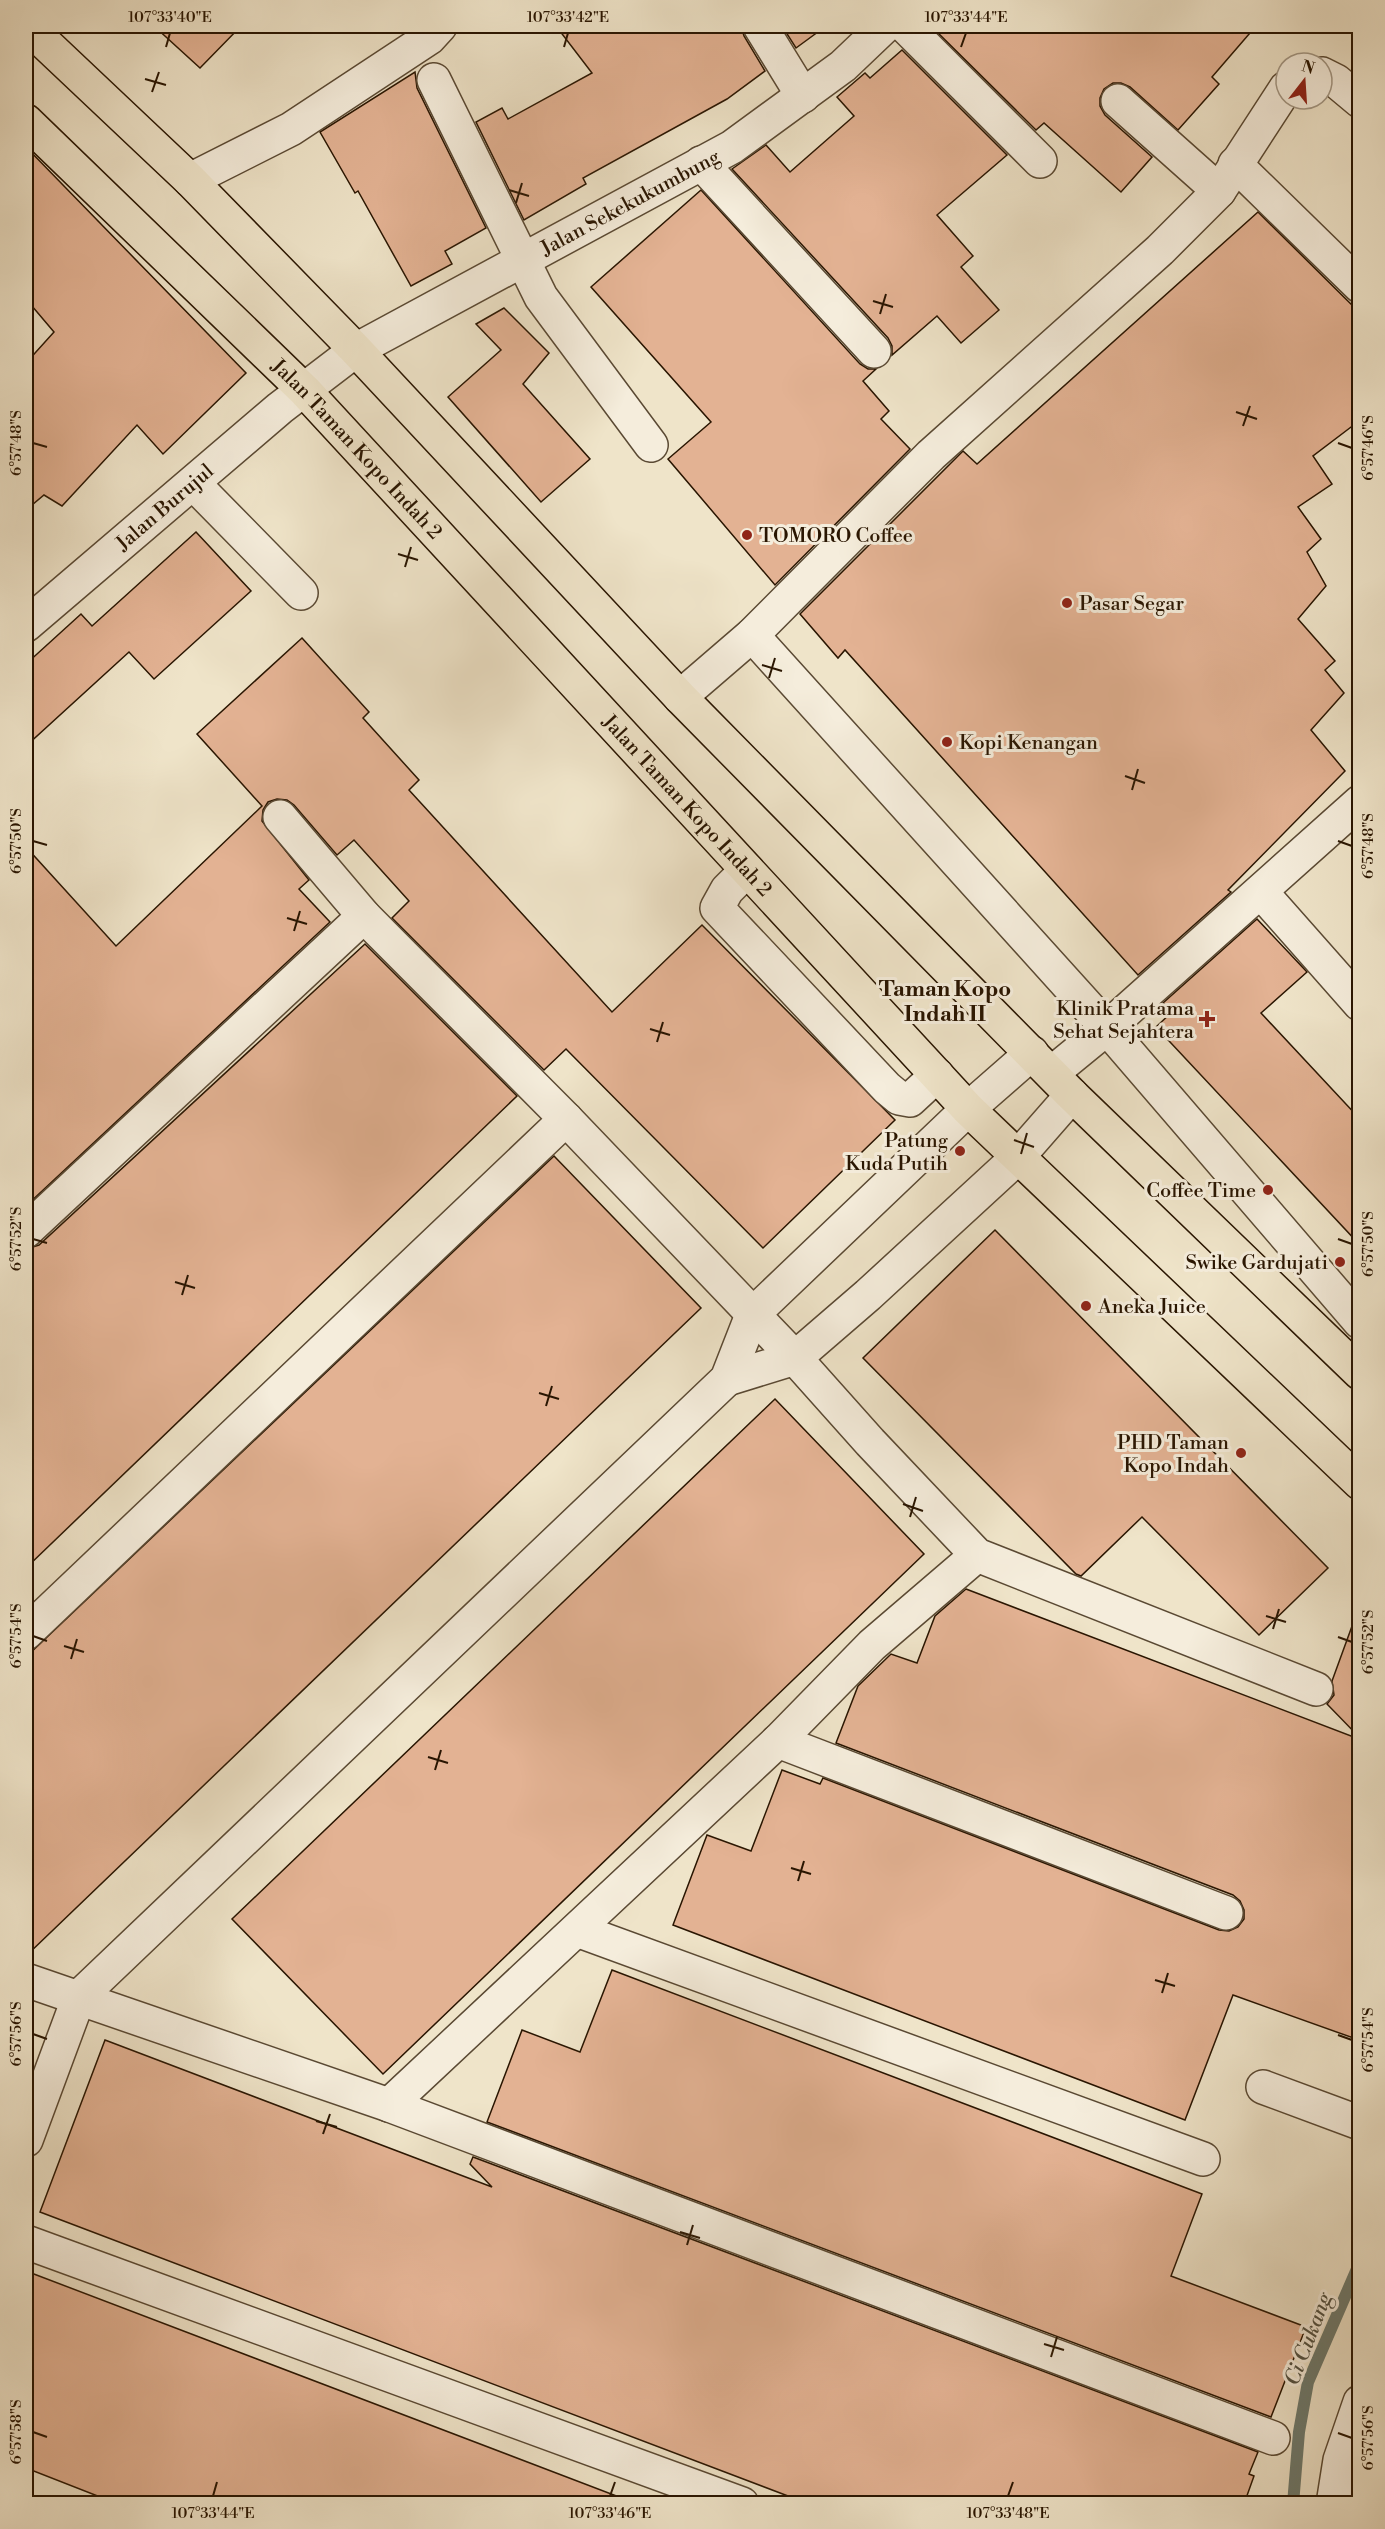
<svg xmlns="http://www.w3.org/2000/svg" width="1385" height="2529" viewBox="0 0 1385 2529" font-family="'Libre Bodoni',serif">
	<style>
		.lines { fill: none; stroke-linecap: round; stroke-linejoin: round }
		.stream { stroke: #6d7a6e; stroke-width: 12 }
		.building { fill: #e3b293; stroke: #291501; stroke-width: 1.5 }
		.minor-casing { stroke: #5a4933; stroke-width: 36 }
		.major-casing { stroke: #291501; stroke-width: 36 }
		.minor { stroke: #f5eddc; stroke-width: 33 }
		.major { stroke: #efe4c9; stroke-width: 33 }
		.ticks { fill: none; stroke: #291501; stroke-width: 2 }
		.poi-dot { fill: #8f2418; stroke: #f5eddc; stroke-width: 2 }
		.labels { text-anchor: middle; stroke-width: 6; stroke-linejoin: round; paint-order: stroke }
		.street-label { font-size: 20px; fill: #291501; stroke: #f5eddc }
		.poi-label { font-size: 20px; fill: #291501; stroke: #f5eddc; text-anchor: end }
		.water-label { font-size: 21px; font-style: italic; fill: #515041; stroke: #f5eddc }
		.quarter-label { font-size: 22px; font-weight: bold; fill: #291501; stroke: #f5eddc }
		.neatline { fill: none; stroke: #291501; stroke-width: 2 }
		.ticks-label { font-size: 15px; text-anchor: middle; fill: #291501 }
	</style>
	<rect width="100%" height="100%" fill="#efe4c9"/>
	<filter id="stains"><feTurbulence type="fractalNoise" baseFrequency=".00333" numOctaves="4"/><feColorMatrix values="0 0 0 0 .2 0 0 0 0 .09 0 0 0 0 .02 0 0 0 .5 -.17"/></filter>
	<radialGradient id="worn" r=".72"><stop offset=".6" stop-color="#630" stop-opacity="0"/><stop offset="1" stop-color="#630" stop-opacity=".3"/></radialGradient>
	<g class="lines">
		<path class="stream" d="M 1293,2504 L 1299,2432 L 1308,2382 L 1360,2262"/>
	</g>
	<g class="building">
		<path d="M 154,26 L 241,26 L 200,68 Z"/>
		<path d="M 556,26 L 741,26 L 744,36 L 765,71 L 727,99 L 583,178 L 586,184 L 524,220 L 476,122 L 502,108 L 508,119 L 592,73 Z"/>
		<path d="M 782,26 L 826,26 L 796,48 Z"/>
		<path d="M 931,26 L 1256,26 L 1212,77 L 1219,84 L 1178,130 L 1130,87 L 1121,83 L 1113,83 L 1104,89 L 1100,98 L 1100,106 L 1105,115 L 1152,157 L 1121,192 L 1044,123 L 1036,130 Z"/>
		<path d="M 902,50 L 1007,155 L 937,215 L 973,256 L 961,267 L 999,310 L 961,343 L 937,316 L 892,355 L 892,346 L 888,338 L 732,169 L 766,145 L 790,172 L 854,116 L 837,97 L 865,73 L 870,78 Z"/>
		<path d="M 415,72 L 417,88 L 486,228 L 445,251 L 452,264 L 411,286 L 358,191 L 355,193 L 320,132 Z"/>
		<path d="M 26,147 L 246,373 L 163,454 L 137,425 L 62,506 L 44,495 L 26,510 L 26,363 L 54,332 L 26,299 Z"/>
		<path d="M 701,190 L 860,364 L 868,369 L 876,369 L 863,381 L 889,411 L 881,419 L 910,449 L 775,585 L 668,459 L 711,422 L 591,287 Z"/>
		<path d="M 1258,212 L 1359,312 L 1359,421 L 1313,456 L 1332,484 L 1298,507 L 1321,539 L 1307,552 L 1326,586 L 1298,619 L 1335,661 L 1325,670 L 1344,693 L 1311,730 L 1345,771 L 1228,890 L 1231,892 L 1138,975 L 845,650 L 838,658 L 800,614 L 963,451 L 977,464 Z"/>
		<path d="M 504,308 L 549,353 L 523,384 L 590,459 L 541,502 L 448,397 L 501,350 L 476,324 Z"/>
		<path d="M 196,532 L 251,591 L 154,679 L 129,652 L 26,746 L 26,664 L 81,614 L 92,626 Z"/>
		<path d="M 302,638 L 369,712 L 363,718 L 419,780 L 409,790 L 612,1012 L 702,925 L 895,1120 L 763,1248 L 566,1049 L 544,1070 L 392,918 L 409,901 L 354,840 L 337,855 L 294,805 L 287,800 L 277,799 L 268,802 L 263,810 L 262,821 L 309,880 L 299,889 L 330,922 L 26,1206 L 26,847 L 116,946 L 262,806 L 197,734 Z"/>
		<path d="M 1257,919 L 1307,972 L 1261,1013 L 1359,1118 L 1359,1244 L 1156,1027 L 1172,1012 L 1163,1003 Z"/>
		<path d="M 365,944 L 517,1096 L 26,1568 L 26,1249 L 39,1245 Z"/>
		<path d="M 554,1156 L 701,1308 L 26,1956 L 26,1657 Z"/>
		<path d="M 995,1230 L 1328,1568 L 1259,1635 L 1142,1517 L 1081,1576 L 1076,1574 L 863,1358 Z"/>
		<path d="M 775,1399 L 924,1554 L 383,2074 L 232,1919 Z"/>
		<path d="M 966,1589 L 1359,1739 L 1359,2040 L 1233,1995 L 1185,2120 L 673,1925 L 707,1835 L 751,1851 L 782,1770 L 820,1784 L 823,1778 L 1219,1930 L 1229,1931 L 1238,1927 L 1244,1919 L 1244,1910 L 1240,1901 L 1233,1895 L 836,1743 L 858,1686 L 891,1654 L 917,1663 L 935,1616 Z"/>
		<path d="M 1355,1618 L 1359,1619 L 1359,1737 L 1327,1704 L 1334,1695 L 1332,1681 Z"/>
		<path d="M 612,1970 L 1202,2194 L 1171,2276 L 1306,2327 L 1271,2417 L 487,2122 L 522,2030 L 580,2052 Z"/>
		<path d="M 105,2040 L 492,2187 L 470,2164 L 473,2157 L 1258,2452 L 1249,2474 L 1254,2476 L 1244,2504 L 809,2504 L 40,2212 Z"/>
		<path d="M 26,2271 L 627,2500 L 627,2504 L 118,2504 L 26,2468 Z"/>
	</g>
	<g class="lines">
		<g class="minor-casing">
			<g id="minor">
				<path d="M 760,26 L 803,96"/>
				<path d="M 905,26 L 1040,161"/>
				<path d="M 1322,74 L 1336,81 L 1360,101"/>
				<path d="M 434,80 L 541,297 L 651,445"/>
				<path d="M 1118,101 L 1219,191"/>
				<path d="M 701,163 L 874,351"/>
				<path d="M 1235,164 L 1360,286"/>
				<path d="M 190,180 L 291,129 L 429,38 L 440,26"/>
				<path d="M 193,483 L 301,593"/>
				<path id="s1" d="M 26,625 L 280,408 L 356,350 L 732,147 L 843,66 L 885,26"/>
				<path d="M 752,635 L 1107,1028 L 1052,1073"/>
				<path d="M 680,697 L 752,635 L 931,455 L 1160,250 L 1219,191 L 1286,88"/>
				<path d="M 1360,802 L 1107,1028 L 1360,1322"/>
				<path d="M 280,817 L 364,916 L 566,1119 L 795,1358 L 870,1442 L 977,1555 L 1316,1689"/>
				<path d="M 747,870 L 727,890 L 717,908 L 887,1088 L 899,1098 L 910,1100 L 937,1075"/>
				<path d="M 1261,892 L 1360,1004"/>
				<path d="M 26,1231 L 364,916"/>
				<path d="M 727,1379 L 795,1358 L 868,1295 L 1017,1158 L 1072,1095"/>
				<path d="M 26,1633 L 566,1119"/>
				<path d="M 778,1741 L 1226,1913"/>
				<path d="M 577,1930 L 1203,2159"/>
				<path d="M 26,1980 L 389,2105 L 1273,2438"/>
				<path d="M 1263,2087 L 1360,2123"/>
				<path d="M 389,2105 L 778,1741 L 872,1645 L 977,1555"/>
				<path d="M 26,2140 L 79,1997 L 727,1379 L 752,1315 L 968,1109 L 1032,1053"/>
				<path d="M 26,2242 L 742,2504"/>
				<path d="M 1333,2504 L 1340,2460 L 1360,2402"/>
			</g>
		</g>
		<g class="major-casing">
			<g id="major">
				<path d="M 27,26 L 190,180 L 356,350 L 680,697 L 1072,1095 L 1360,1373"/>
				<path id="s2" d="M 26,121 L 305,391 L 968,1109 L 1360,1483"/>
			</g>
		</g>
		<use href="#minor" class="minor"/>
		<use href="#major" class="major"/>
	</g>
	<path class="ticks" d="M 166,47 L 170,33M 564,47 L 568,33M 961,47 L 966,33M 145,79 L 166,85M 152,92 L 159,72M 509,190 L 529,196M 516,203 L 522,183M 873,301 L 893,307M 880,314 L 886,294M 1236,412 L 1257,419M 1243,426 L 1250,406M 33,443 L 47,447M 1338,443 L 1352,448M 398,554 L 418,560M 405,567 L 411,547M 762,665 L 782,671M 769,678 L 775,658M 1125,776 L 1145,783M 1132,790 L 1138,769M 33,841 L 47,845M 1338,841 L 1352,846M 287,918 L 307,924M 294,931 L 300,911M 650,1029 L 670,1035M 657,1042 L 663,1022M 1014,1140 L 1034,1147M 1021,1154 L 1027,1133M 33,1239 L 47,1243M 1338,1239 L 1352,1244M 175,1282 L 195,1288M 182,1295 L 188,1275M 539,1393 L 559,1399M 546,1406 L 552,1386M 903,1504 L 923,1511M 910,1517 L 916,1497M 1266,1616 L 1286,1622M 1273,1629 L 1279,1609M 33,1636 L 47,1641M 1338,1637 L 1352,1642M 64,1646 L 84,1652M 71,1659 L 77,1639M 428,1757 L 448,1763M 435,1770 L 441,1750M 791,1868 L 811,1874M 798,1881 L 804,1861M 1155,1980 L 1175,1986M 1162,1993 L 1168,1973M 33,2034 L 47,2039M 1338,2035 L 1352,2040M 316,2121 L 337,2127M 323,2134 L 330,2114M 680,2232 L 700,2238M 687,2245 L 693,2225M 1044,2344 L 1064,2350M 1051,2357 L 1057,2337M 33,2432 L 47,2437M 1338,2433 L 1352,2438M 213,2496 L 217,2482M 610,2496 L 615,2482M 1008,2496 L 1013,2482"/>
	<g class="poi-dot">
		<circle cx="747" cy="535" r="6"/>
		<circle cx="1067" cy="603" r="6"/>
		<circle cx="947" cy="742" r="6"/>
		<path d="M1204 1010h6v6h6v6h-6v6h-6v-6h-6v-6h6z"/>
		<circle cx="960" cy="1151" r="6"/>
		<circle cx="1268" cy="1190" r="6"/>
		<circle cx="1340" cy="1262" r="6"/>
		<circle cx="1086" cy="1306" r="6"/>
		<circle cx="1241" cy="1453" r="6"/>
	</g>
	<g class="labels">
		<g class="street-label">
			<text dy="7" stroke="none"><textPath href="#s1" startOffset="741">Jalan Sekekukumbung</textPath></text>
			<text dy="7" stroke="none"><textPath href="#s2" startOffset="466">Jalan Taman Kopo Indah 2</textPath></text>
			<text dy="7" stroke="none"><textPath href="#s1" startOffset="182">Jalan Burujul</textPath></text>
			<text dy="7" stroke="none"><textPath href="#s2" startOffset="952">Jalan Taman Kopo Indah 2</textPath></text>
		</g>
		<g class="poi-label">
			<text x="759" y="542" text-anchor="start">TOMORO Coffee</text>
			<text x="1079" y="610" text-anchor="start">Pasar Segar</text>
			<text x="959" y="749" text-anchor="start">Kopi Kenangan</text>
			<text x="1194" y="1015">Klinik Pratama<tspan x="1194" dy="23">Sehat Sejahtera</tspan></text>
			<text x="948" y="1147">Patung<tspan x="948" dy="23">Kuda Putih</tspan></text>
			<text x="1256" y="1197">Coffee Time</text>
			<text x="1328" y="1269">Swike Gardujati</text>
			<text x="1098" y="1313" text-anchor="start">Aneka Juice</text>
			<text x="1229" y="1449">PHD Taman<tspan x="1229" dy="23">Kopo Indah</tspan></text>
		</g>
		<g class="water-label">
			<text transform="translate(1308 2339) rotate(-69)" y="7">Ci Cukang</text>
		</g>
		<g class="quarter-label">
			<text x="945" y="996">Taman Kopo<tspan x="945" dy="25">Indah II</tspan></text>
		</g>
	</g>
	<rect width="1385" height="2529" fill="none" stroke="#efe4c9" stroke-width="66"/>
	<g transform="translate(1304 81) rotate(17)"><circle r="28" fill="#f5eddc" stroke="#a39784" stroke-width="1.5"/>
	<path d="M0-4.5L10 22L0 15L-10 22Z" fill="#8f2418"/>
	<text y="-9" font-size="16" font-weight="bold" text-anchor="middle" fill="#291501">N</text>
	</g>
	<rect x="33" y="33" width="1319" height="2463" class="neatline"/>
	<g class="ticks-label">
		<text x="170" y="22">107°33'40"E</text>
		<text x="568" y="22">107°33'42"E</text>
		<text x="966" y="22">107°33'44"E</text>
		<text transform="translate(16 443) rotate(-90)" y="5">6°57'48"S</text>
		<text transform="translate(1368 448) rotate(-90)" y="5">6°57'46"S</text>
		<text transform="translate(16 841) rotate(-90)" y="5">6°57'50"S</text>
		<text transform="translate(1368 846) rotate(-90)" y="5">6°57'48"S</text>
		<text transform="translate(16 1239) rotate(-90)" y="5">6°57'52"S</text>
		<text transform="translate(1368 1244) rotate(-90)" y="5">6°57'50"S</text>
		<text transform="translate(16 1636) rotate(-90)" y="5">6°57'54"S</text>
		<text transform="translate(1368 1642) rotate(-90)" y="5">6°57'52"S</text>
		<text transform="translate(16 2034) rotate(-90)" y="5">6°57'56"S</text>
		<text transform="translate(1368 2040) rotate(-90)" y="5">6°57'54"S</text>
		<text transform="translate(16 2432) rotate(-90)" y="5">6°57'58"S</text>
		<text transform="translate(1368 2438) rotate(-90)" y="5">6°57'56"S</text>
		<text x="213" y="2518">107°33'44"E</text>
		<text x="610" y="2518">107°33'46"E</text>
		<text x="1008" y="2518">107°33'48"E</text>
	</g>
	<rect width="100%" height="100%" filter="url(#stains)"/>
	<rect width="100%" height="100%" fill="url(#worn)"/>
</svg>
